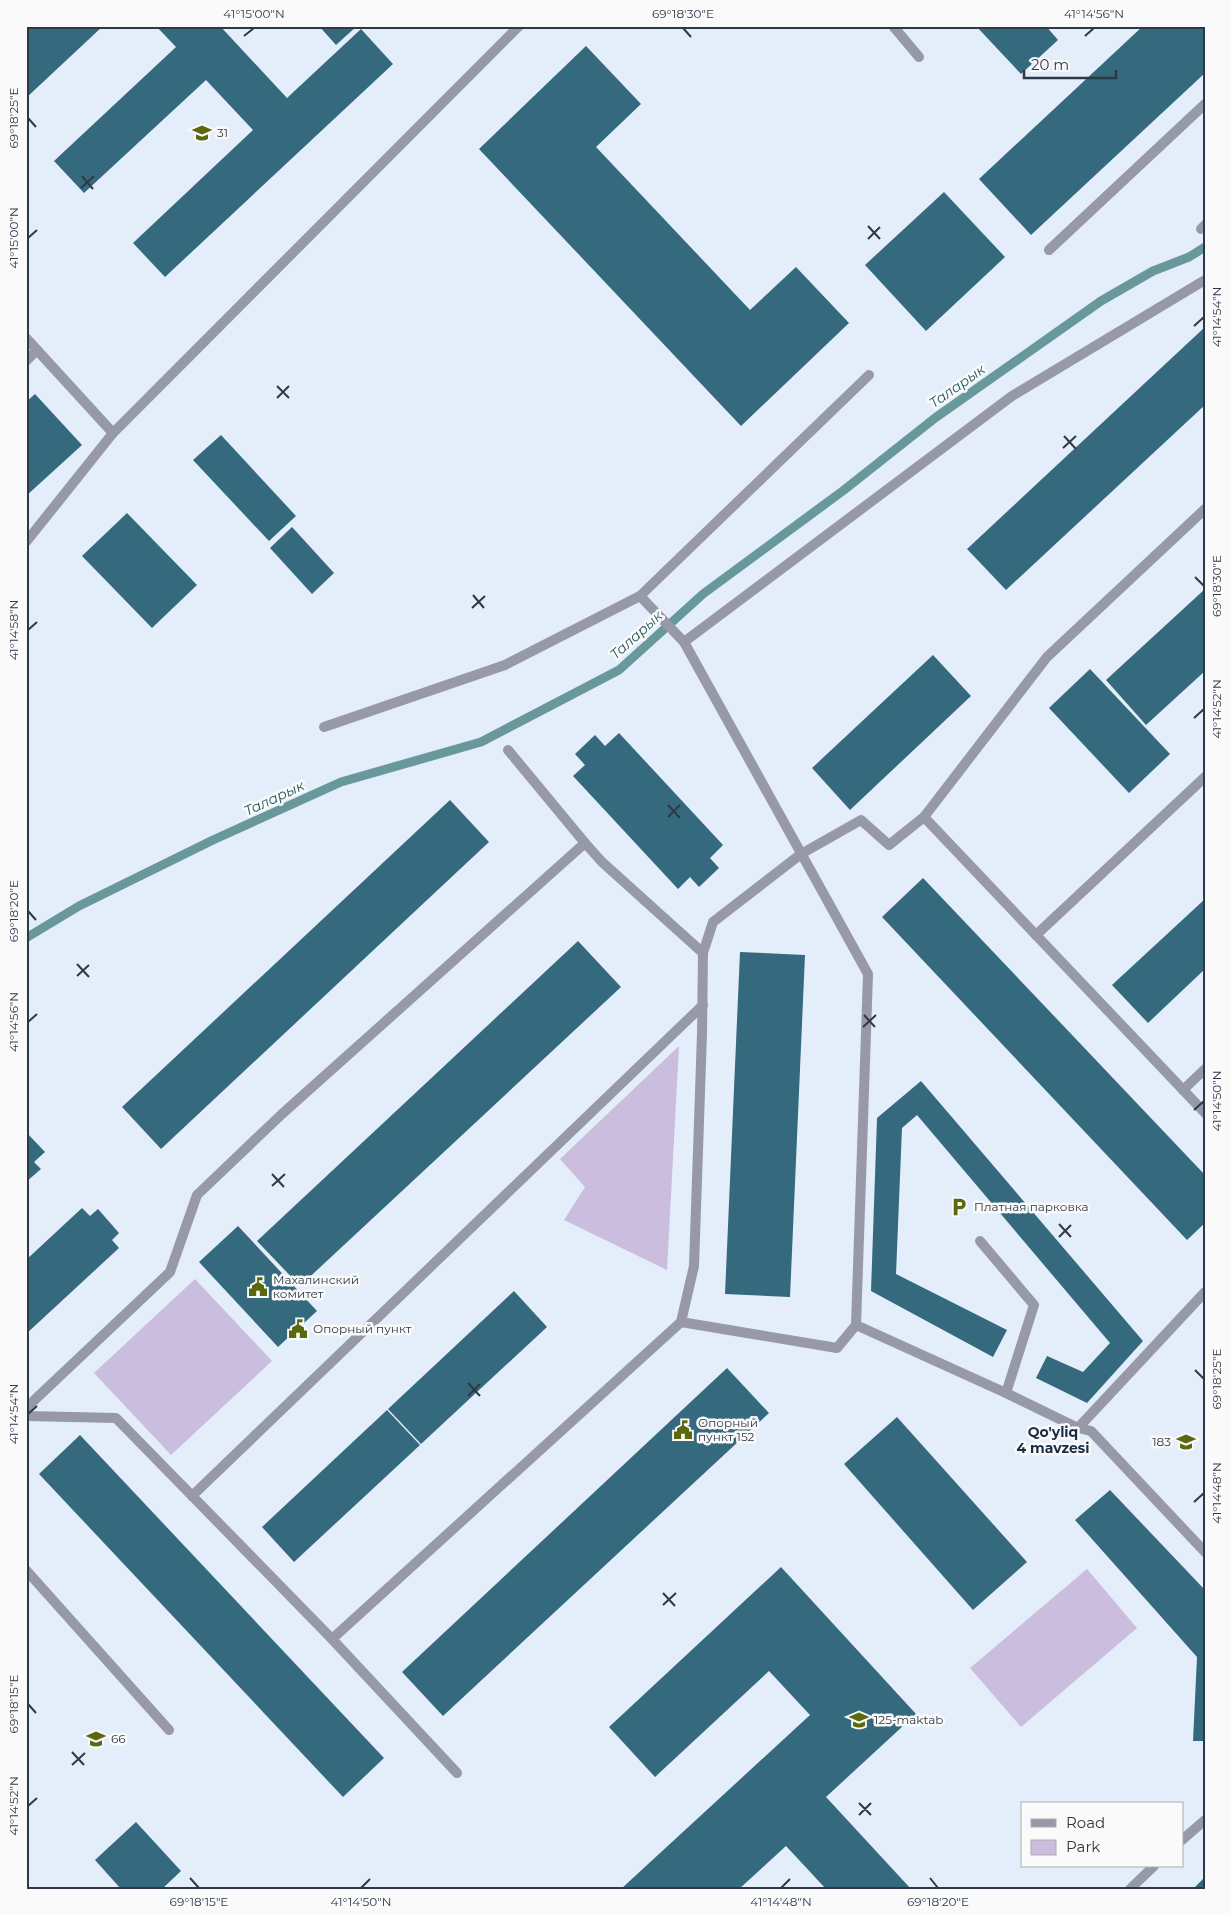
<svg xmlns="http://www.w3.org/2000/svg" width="1231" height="1915" viewBox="0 0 1231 1915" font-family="Montserrat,sans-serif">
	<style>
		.green { fill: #cbbdde }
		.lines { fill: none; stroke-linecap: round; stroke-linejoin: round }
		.stream { stroke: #68989c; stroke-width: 9 }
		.building { fill: #35697d }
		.service { stroke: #9799a8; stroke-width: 10 }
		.minor { stroke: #9799a8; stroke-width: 10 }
		.ticks { fill: none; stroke: #2f3945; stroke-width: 2 }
		.labels { text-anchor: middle; stroke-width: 5; stroke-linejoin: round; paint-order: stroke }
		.poi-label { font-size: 12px; fill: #2f3945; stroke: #fafafa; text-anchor: start }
		.water-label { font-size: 14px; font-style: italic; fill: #22585a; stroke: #fafafa }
		.neighbourhood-label { font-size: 14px; font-weight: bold; fill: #192e45; stroke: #fafafa }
		.neatline { fill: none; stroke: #2f3945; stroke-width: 2 }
		.ticks-label { font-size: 12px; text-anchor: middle; fill: #2f3945 }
	</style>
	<rect width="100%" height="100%" fill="#e3eefa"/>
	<g class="green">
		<path d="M 679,1046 L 667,1270 L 564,1220 L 585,1187 L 560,1159 Z"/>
		<path d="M 195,1279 L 272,1361 L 171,1455 L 94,1373 Z"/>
		<path d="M 1087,1569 L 1137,1628 L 1021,1727 L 970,1668 Z"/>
	</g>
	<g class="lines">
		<path class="stream" d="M 26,938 L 79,906 L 213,840 L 341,782 L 481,742 L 619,670 L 703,594 L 844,490 L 935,418 L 1101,301 L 1153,271 L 1189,257 L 1205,247"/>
	</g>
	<g class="building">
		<path d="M 32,26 L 103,26 L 26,98 L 26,32 Z"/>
		<path d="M 156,26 L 220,26 L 287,98 L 361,29 L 393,64 L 165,277 L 133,243 L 253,130 L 206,80 L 84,193 L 54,161 L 176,47 Z"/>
		<path d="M 319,26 L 357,26 L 336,45 Z"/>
		<path d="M 976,26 L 1046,26 L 1058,40 L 1021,74 Z"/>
		<path d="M 1143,26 L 1205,26 L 1205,73 L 1031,235 L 979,179 Z"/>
		<path d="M 586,46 L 641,104 L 596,147 L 750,310 L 796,267 L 849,323 L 741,426 L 479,149 Z"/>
		<path d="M 944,192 L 1005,257 L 926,331 L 865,265 Z"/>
		<path d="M 1205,327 L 1205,405 L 1006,590 L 967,549 Z"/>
		<path d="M 35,394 L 82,445 L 26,496 L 26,402 Z"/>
		<path d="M 221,435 L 296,516 L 269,541 L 193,460 Z"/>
		<path d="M 127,513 L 197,585 L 152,628 L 82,556 Z"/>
		<path d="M 292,527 L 334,573 L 312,594 L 270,548 Z"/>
		<path d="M 1205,589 L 1205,671 L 1146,725 L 1106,680 Z"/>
		<path d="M 933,655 L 971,696 L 850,810 L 812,768 Z"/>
		<path d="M 1090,669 L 1170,754 L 1129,793 L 1049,708 Z"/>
		<path d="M 619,733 L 723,845 L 710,858 L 719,868 L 699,887 L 690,877 L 678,889 L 573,776 L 585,765 L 575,754 L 595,735 L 605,746 Z"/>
		<path d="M 450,800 L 489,842 L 161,1149 L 122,1107 Z"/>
		<path d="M 923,878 L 1205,1175 L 1205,1223 L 1187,1240 L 882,917 Z"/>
		<path d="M 1205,899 L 1205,969 L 1148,1023 L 1112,985 Z"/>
		<path d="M 578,941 L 621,987 L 300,1286 L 257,1241 Z"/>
		<path d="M 740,952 L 805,955 L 790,1297 L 725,1294 Z"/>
		<path d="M 921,1081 L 1143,1341 L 1087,1403 L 1036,1378 L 1047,1356 L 1083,1372 L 1110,1343 L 917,1115 L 902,1128 L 896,1274 L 1007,1330 L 993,1357 L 871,1291 L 877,1118 Z"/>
		<path d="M 26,1132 L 45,1152 L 34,1162 L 41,1169 L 26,1182 Z"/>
		<path d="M 82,1208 L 90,1216 L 98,1209 L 119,1233 L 112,1240 L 119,1248 L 26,1334 L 26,1260 Z"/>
		<path d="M 238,1226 L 317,1311 L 278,1347 L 199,1262 Z"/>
		<path d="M 514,1291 L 547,1327 L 421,1444 L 388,1409 Z"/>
		<path d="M 727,1368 L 769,1413 L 443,1716 L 402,1672 Z"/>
		<path d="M 387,1410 L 420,1445 L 294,1562 L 262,1527 Z"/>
		<path d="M 897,1417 L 1027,1562 L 973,1610 L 844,1464 Z"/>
		<path d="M 80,1435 L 384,1758 L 343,1797 L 39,1474 Z"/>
		<path d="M 1110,1490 L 1205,1590 L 1205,1741 L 1193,1741 L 1197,1657 L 1075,1520 Z"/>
		<path d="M 781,1567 L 916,1714 L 826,1797 L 911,1889 L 826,1889 L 786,1846 L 739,1889 L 621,1889 L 810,1715 L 769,1671 L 655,1777 L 609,1727 Z"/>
		<path d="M 136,1822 L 181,1871 L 162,1889 L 121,1889 L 95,1860 Z"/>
		<path d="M 1205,1877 L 1205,1889 L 1193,1889 Z"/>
	</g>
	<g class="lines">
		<g class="service">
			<path d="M 893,26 L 919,57"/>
			<path d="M 1201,229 L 1205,225"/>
			<path d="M 1049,250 L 1205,104"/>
			<path d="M 26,361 L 37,350"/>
			<path d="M 640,596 L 684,642 L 868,974 L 856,1325 L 837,1348 L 681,1322"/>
			<path d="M 684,642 L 1012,396 L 1205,280"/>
			<path d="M 324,727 L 505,665 L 640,596 L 869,375"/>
			<path d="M 508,750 L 585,843"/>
			<path d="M 924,817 L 1205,1113"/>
			<path d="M 1036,935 L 1205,777"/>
			<path d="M 1183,1090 L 1205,1069"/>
			<path d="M 980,1241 L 1034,1305 L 1006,1393"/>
			<path d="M 26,1408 L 170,1272 L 197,1195 L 282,1114 L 585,843 L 602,862 L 703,953"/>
			<path d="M 26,1416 L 116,1418 L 332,1639 L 457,1773"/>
			<path d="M 1078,1428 L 1205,1292"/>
			<path d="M 192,1496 L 703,1005"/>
			<path d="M 26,1570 L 169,1730"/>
			<path d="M 332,1639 L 681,1322 L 694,1266 L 702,1034 L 703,953 L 713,922 L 801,854 L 861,820 L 889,845 L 924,817 L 1047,657 L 1205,509"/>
			<path d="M 1182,1840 L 1205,1820"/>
			<path d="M 1130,1889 L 1154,1866"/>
		</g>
		<g class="minor">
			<path d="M 26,338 L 113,433"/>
			<path d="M 26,542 L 113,433 L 519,26"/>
			<path d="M 856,1325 L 1006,1393 L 1078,1428 L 1091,1431 L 1205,1552"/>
		</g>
	</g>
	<path class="ticks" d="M 683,28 L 691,37M 244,36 L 254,28M 1085,36 L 1094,28M 28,118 L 36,127M 82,176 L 93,189M 81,188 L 94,176M 868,226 L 880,239M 28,238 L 37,230M 868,239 L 880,227M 1194,326 L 1204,317M 277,386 L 289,398M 277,398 L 289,386M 1064,436 L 1076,449M 1063,448 L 1076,436M 1195,577 L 1204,586M 473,595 L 484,608M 472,608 L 485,596M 28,630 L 37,622M 1194,718 L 1204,709M 668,805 L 680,818M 668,817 L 680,805M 28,911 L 36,920M 77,964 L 89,977M 77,976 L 89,965M 864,1015 L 875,1027M 28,1022 L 37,1014M 863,1027 L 876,1015M 1194,1110 L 1204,1101M 272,1174 L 284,1187M 272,1186 L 285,1174M 1059,1224 L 1071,1237M 1059,1237 L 1071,1225M 1195,1370 L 1204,1379M 468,1383 L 480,1396M 468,1396 L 480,1384M 28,1414 L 37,1406M 1194,1502 L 1204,1493M 663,1593 L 675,1606M 663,1605 L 676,1593M 28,1704 L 36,1713M 72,1752 L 84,1765M 72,1765 L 85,1753M 859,1803 L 871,1815M 28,1806 L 37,1798M 859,1815 L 871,1803M 190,1878 L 199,1888M 930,1878 L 938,1888M 361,1888 L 370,1879M 781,1888 L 790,1879"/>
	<defs>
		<g id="school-bare" transform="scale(1.5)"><path d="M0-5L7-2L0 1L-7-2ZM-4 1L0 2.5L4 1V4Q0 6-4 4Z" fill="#5b680e" stroke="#fafafa" stroke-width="2.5" paint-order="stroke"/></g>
		<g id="parking-bare" transform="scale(1.5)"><path d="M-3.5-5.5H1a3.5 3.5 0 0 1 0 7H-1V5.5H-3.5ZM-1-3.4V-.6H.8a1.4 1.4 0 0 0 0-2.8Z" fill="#5b680e" stroke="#fafafa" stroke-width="2.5" paint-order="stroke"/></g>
		<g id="civic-bare" transform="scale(1.5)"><path d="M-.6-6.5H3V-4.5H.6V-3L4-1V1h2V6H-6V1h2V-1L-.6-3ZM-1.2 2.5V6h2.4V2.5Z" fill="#5b680e" stroke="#fafafa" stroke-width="2.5" paint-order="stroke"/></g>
	</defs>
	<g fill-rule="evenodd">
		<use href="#school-bare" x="202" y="133"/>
		<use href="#parking-bare" x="959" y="1207"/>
		<use href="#civic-bare" x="258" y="1287"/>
		<use href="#civic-bare" x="298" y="1329"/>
		<use href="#civic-bare" x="683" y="1430"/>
		<use href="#school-bare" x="1186" y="1442"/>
		<use href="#school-bare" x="859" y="1720"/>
		<use href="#school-bare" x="96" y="1739"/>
	</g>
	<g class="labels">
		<g class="poi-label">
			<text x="217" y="137">31</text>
			<text x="974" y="1211">Платная парковка</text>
			<text x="273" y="1284">Махалинский<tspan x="273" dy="14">комитет</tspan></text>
			<text x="313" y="1333">Опорный пункт</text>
			<text x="698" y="1427">Опорный<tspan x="698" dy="14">пункт 152</tspan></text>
			<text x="1171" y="1446" text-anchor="end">183</text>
			<text x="874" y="1724">125-maktab</text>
			<text x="111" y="1743">66</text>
		</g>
		<g class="water-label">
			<text transform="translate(957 386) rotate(-35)" y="5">Таларык</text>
			<text transform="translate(636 635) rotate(-42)" y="5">Таларык</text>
			<text transform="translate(274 798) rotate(-25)" y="5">Таларык</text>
		</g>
		<g class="neighbourhood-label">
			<text x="1053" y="1437">Qo'yliq<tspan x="1053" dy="16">4 mavzesi</tspan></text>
		</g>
	</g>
	<rect width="1231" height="1915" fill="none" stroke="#fafafa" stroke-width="55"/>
	<rect x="1021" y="1802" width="162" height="65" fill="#fafafa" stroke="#a9adb2"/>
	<rect x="1031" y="1819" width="25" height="8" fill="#9799a8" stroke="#a9adb2"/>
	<text x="1066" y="1828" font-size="15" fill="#2f3945">Road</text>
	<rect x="1031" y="1840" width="25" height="15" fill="#cbbdde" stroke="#a9adb2"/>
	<text x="1066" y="1852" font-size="15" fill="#2f3945">Park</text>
	<path d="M1024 70v8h92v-8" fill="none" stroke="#2f3945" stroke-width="2.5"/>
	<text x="1031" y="70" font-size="15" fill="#2f3945" stroke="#fafafa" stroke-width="4" paint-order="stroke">20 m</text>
	<rect x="28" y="28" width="1176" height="1860" class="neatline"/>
	<g class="ticks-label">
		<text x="254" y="18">41°15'00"N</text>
		<text x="683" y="18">69°18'30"E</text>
		<text x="1094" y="18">41°14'56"N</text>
		<text transform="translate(14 118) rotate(-90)" y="4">69°18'25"E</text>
		<text transform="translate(14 238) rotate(-90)" y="4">41°15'00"N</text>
		<text transform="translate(1217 317) rotate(-90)" y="4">41°14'54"N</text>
		<text transform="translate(1217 586) rotate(-90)" y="4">69°18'30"E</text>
		<text transform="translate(14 630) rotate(-90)" y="4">41°14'58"N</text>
		<text transform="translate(1217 709) rotate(-90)" y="4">41°14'52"N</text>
		<text transform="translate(14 911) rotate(-90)" y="4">69°18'20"E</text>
		<text transform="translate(14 1022) rotate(-90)" y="4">41°14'56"N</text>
		<text transform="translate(1217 1101) rotate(-90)" y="4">41°14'50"N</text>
		<text transform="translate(1217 1379) rotate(-90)" y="4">69°18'25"E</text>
		<text transform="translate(14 1414) rotate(-90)" y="4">41°14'54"N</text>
		<text transform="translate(1217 1493) rotate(-90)" y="4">41°14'48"N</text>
		<text transform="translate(14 1704) rotate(-90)" y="4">69°18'15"E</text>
		<text transform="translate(14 1806) rotate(-90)" y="4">41°14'52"N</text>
		<text x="199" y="1906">69°18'15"E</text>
		<text x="361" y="1906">41°14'50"N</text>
		<text x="781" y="1906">41°14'48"N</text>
		<text x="938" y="1906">69°18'20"E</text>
	</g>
</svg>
